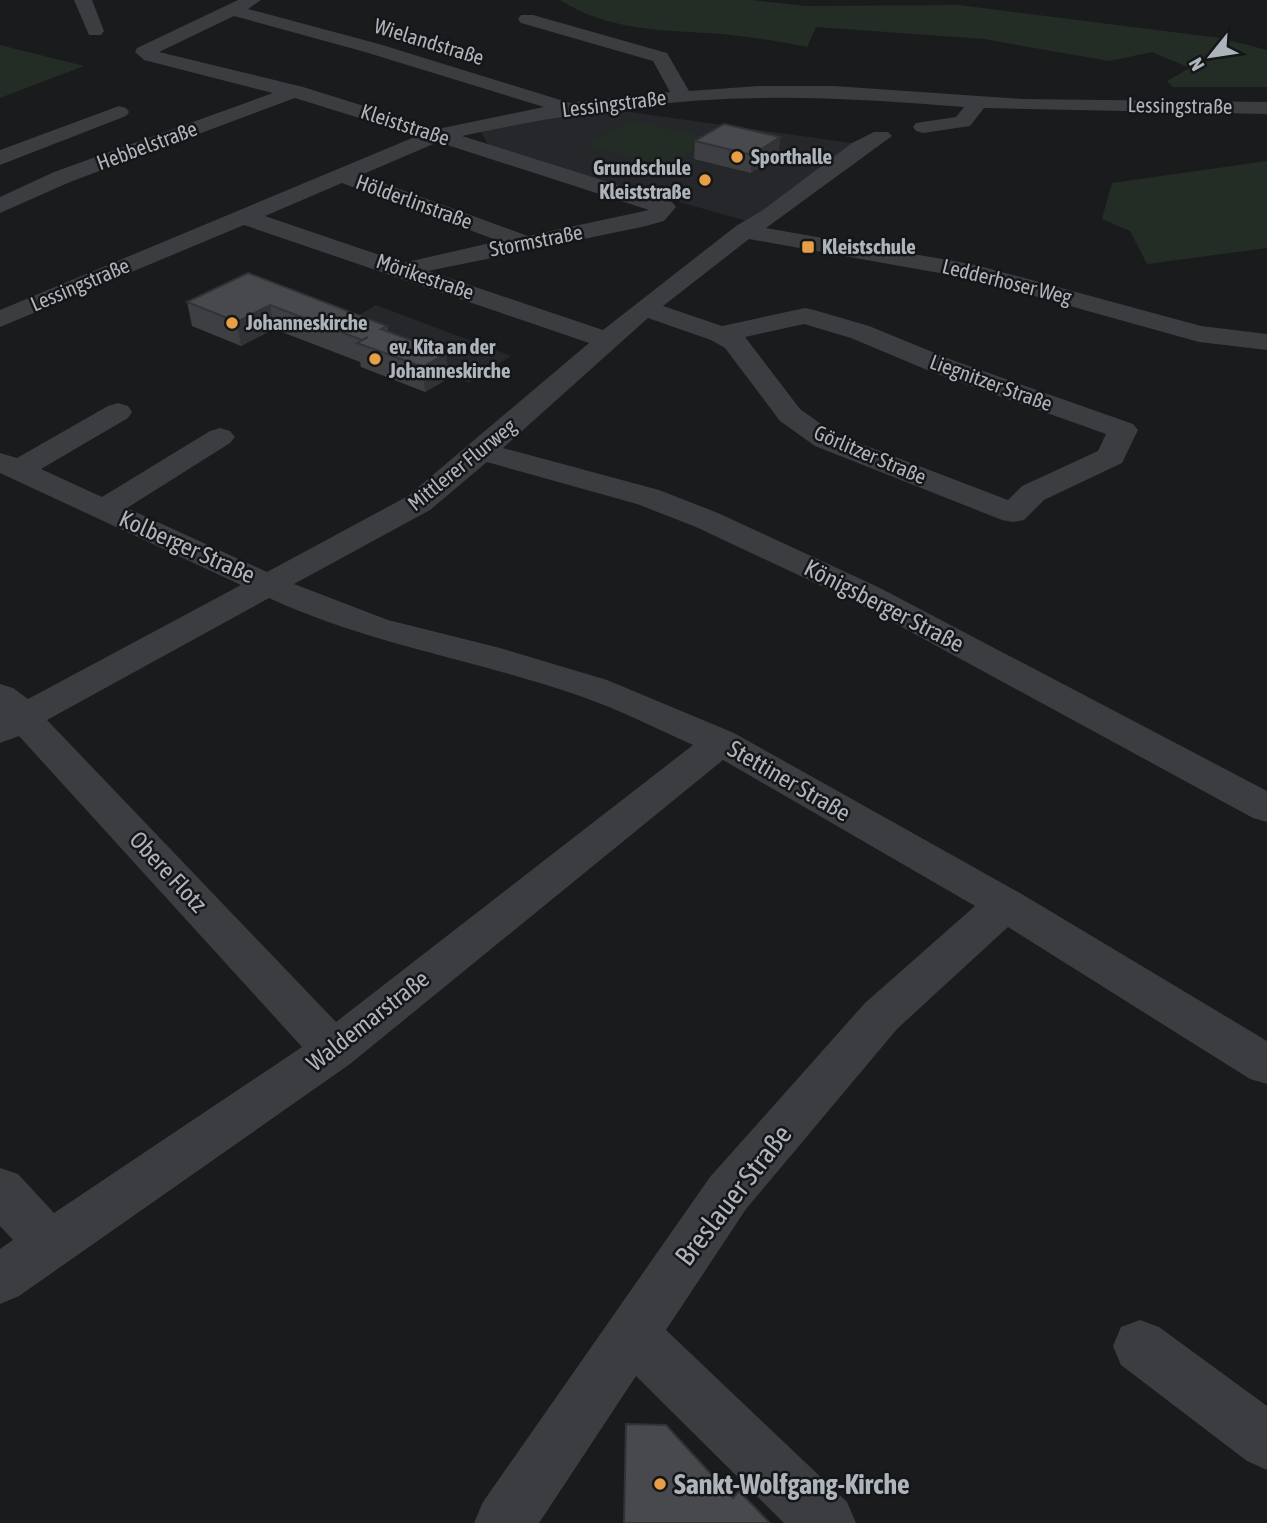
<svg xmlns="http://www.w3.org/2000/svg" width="1267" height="1523" viewBox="0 0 1267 1523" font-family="'Asap Condensed',sans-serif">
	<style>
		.built { fill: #26272a }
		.green { fill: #242d25 }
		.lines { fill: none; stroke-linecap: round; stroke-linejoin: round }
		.minor { fill: #3c3d41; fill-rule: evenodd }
		.wall { fill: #3e3f42 }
		.shaded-wall { fill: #323336 }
		.building { fill: #48494d; stroke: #323336; stroke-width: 2 }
		.poi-dot { fill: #e89d47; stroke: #151618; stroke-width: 2.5 }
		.labels { text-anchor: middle; stroke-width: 5; stroke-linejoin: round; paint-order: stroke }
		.far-street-label { font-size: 21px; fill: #aeb4bb; stroke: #151618 }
		.far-poi-label { font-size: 21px; font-weight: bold; fill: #aeb4bb; stroke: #151618; text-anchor: start }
		.street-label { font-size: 24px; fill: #aeb4bb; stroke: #151618 }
		.near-street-label { font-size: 28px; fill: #aeb4bb; stroke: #151618 }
		.near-poi-label { font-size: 28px; font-weight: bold; fill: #aeb4bb; stroke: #151618; text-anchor: start }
	</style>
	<rect width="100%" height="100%" fill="#1a1b1d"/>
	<g class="built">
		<path d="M 608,109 L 852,143 L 750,222 L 491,149 L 480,131 Z"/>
		<path d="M 376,305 L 511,356 L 469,383 L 337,328 Z"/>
	</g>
	<g class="green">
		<path d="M 560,0 L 751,0 L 806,6 L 959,5 L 1220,38 L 1267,50 L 1267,87 L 1173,87 L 1167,81 L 1190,68 L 1152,52 L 1109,61 L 984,39 L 816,27 L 807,47 C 779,41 751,37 722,34 C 665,30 610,32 560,0 Z"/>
		<path d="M 0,45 L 84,66 L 0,98 Z"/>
		<path d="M 631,120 L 712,139 L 669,166 L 586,146 Z"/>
		<path d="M 1267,161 L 1267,248 L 1147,264 L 1130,231 L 1102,219 L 1112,183 Z"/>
	</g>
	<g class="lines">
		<g class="minor">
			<path d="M 74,0 L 92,0 L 104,31 L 101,35 L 89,35 Z"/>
			<path d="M 238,0 L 261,0 L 248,9 L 379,44 L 570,103 L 670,92 L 653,61 L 521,23 L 518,19 L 521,15 L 533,15 L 667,53 L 689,91 L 759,86 L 834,86 L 1023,99 L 1267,102 L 1267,114 L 984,108 L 970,126 L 923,133 L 916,131 L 913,127 L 916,123 L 956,117 L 964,107 C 897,102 830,97 762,98 C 661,99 560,115 462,136 L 672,202 L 676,207 L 664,221 L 642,227 L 428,271 L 603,330 L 736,226 L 763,210 L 852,143 L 874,132 L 888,132 L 892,136 L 766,228 L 976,265 L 1201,326 L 1267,334 L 1267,350 L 1199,342 L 973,279 L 749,239 L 663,306 L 722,326 L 805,308 L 814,310 L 869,326 L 952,360 L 1133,424 L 1138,430 L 1122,463 L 1044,500 L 1024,520 L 1013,522 L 1002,520 L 815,446 L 780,421 L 725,348 L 711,340 L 648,318 L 503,448 L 659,490 L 718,513 L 880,588 L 1267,791 L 1267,822 L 1253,818 L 856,602 L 696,527 L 637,504 L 487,462 L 430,510 L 294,584 L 388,620 L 500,648 L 607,680 L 734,733 L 1020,893 L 1267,1041 L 1267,1084 L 1250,1079 L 1008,927 L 897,1029 L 746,1209 L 666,1330 L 847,1502 L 856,1523 L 784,1523 L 636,1376 L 539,1523 L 474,1523 L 483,1502 L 710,1177 L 865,1003 L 975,906 L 723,760 L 350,1064 L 19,1296 L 0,1304 L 0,1249 L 13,1240 L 0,1226 L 0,1168 L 18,1174 L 54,1213 L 302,1047 L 19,736 L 0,743 L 0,684 L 13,688 L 28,699 L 241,585 L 0,473 L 0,453 L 17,458 L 108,406 L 118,403 L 128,406 L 132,412 L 128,418 L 41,469 L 102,497 L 210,431 L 220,428 L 230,431 L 235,437 L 230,443 L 127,508 L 267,572 L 408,496 L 589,343 L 244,225 L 0,327 L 0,310 L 417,136 L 295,98 L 70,182 L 0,213 L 0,197 L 54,172 L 273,93 L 144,60 L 135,52 L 137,48 ZM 234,16 L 365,52 L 544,107 L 438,129 L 303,87 L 159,52 ZM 438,142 L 649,210 L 528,236 L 361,175 ZM 342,183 L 499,241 L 403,263 L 265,216 ZM 804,324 L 851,338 L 932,372 L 1106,434 L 1098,451 L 1022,486 L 1008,500 L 835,434 L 800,409 L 745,337 ZM 269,598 C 368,644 477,660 580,696 C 618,709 655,728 693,745 L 336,1022 L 47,720 Z"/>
			<path d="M 119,106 L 126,108 L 129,112 L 126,116 L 0,165 L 0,150 Z"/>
			<path d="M 1140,1320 L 1159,1327 L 1267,1406 L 1267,1470 L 1247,1461 L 1121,1365 L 1113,1346 L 1121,1327 Z"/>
		</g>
	</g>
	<g class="wall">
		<path d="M 695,141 L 779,155 L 751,173 L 694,159 Z"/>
		<path d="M 248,273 L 387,326 L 388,332 L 449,378 L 425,392 L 361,367 L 360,362 L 274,329 L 241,346 L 192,326 L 187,302 Z"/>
	</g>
	<g class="shaded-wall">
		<path d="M 780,137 L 779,155 L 751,173 L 752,155 Z"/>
		<path d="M 270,305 L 274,329 L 241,346 L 237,322 Z"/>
		<path d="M 446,353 L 449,378 L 425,392 L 423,367 Z"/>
	</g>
	<g class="building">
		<path d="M 724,124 L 780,137 L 752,155 L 695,141 Z"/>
		<path d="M 248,273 L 387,326 L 381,329 L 446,353 L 423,367 L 357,343 L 368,337 L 362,340 L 270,305 L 237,322 L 187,302 Z"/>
		<path d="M 626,1424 L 666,1425 L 733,1498 L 739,1491 L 770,1523 L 624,1523 Z"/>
	</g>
	<g class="poi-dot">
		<circle cx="737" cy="157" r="7"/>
		<circle cx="705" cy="180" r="7"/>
		<rect x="801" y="240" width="14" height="14" rx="3.5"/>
		<circle cx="232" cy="323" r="7"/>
		<circle cx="375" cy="359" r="7"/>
		<circle cx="660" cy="1484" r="7"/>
	</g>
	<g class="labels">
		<g class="far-street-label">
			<text transform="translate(429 42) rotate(17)" y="7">Wielandstraße</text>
			<text transform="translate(614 104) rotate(-7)" y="7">Lessingstraße</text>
			<text transform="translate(1180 106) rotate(1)" y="7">Lessingstraße</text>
			<text transform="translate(405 125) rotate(18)" y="7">Kleiststraße</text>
			<text transform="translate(147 146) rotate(-20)" y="7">Hebbelstraße</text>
			<text transform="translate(414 202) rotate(20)" y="7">Hölderlinstraße</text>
			<text transform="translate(536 241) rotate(-11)" y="7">Stormstraße</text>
			<text transform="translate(425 277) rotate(19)" y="7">Mörikestraße</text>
			<text transform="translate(1007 282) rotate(14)" y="7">Ledderhoser Weg</text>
			<text transform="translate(80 285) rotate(-23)" y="7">Lessingstraße</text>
			<text transform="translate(991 383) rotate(20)" y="7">Liegnitzer Straße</text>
			<text transform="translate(870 455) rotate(23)" y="7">Görlitzer Straße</text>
			<text transform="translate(462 465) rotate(-39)" y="7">Mittlerer Flurweg</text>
		</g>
		<g class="far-poi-label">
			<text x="751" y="164">Sporthalle</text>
			<text x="691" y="175" text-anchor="end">Grundschule<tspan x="691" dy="24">Kleiststraße</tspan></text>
			<text x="822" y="254">Kleistschule</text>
			<text x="246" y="330">Johanneskirche</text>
			<text x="389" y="354">ev. Kita an der<tspan x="389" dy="24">Johanneskirche</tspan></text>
		</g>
		<g class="street-label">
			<text transform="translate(187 547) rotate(24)" y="8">Kolberger Straße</text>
			<text transform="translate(884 606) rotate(27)" y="8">Königsberger Straße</text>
			<text transform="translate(789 781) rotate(30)" y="8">Stettiner Straße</text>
			<text transform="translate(168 872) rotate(47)" y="8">Obere Flotz</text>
			<text transform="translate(368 1021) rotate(-38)" y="8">Waldemarstraße</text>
		</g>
		<g class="near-street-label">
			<text transform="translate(733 1195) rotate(-52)" y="10">Breslauer Straße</text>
		</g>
		<g class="near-poi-label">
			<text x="674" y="1494">Sankt-Wolfgang-Kirche</text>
		</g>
	</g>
	<g transform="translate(1211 56) rotate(240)" stroke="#151618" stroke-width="5" paint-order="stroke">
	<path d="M0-5L12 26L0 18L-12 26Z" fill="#aeb4bb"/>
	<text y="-10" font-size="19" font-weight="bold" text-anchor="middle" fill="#aeb4bb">N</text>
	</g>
</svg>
